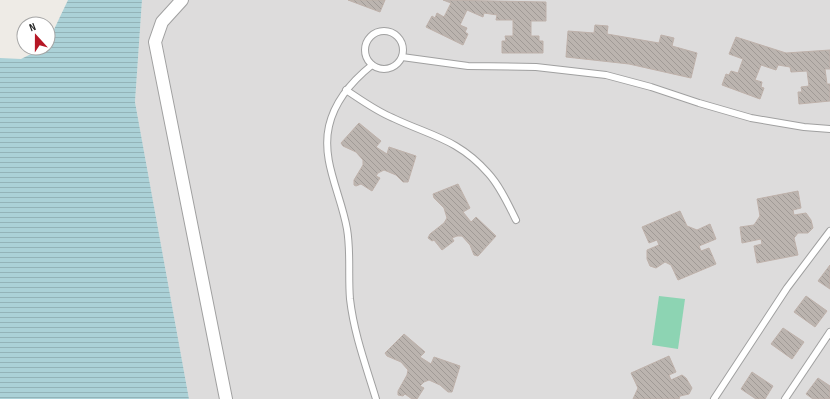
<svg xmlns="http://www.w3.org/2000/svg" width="830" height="399" viewBox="0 0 830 399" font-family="'Sofia Sans Condensed',sans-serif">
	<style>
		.residential { fill: #dddcdc }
		.pitch { fill: #8dd4b3 }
		.water { fill: url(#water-rules) }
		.building { fill: url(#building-back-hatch); stroke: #beb1aa }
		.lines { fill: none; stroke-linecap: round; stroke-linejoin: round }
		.service-casing { stroke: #a0a0a0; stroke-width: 8 }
		.minor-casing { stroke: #a0a0a0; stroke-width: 14 }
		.service { stroke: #fff; stroke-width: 6 }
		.minor { stroke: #fff; stroke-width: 12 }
	</style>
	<defs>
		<pattern id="water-rules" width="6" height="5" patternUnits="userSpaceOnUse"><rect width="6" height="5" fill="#abd1d7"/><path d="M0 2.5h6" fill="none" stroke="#93b3b8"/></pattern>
		<pattern id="building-back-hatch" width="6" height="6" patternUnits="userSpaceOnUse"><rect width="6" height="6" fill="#bbb4af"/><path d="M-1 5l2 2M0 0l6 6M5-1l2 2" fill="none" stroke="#a09a96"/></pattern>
	</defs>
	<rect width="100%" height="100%" fill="#eeebe6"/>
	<path class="residential" d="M 142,0 L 830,0 L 830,399 L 189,399 L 135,102 Z"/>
	<path class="pitch" d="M 659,296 L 685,299 L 678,349 L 652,345 Z"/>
	<path class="water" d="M 68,0 L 142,0 L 135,102 L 189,399 L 0,399 L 0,58 L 21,59 L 43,48 L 48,48 L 48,42 Z"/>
	<g class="building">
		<path d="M 348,0 L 385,0 L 380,12 Z"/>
		<path d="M 443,0 L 546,2 L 546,21 L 531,21 L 531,36 L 539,36 L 539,41 L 543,41 L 543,53 L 502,53 L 502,41 L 506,41 L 505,36 L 513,36 L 513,20 L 496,20 L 497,15 L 484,13 L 483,17 L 467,10 L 460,25 L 467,28 L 465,32 L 468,34 L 463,45 L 426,27 L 432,16 L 435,18 L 437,13 L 444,17 L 451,3 Z"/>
		<path d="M 595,25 L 608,26 L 607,34 L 659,43 L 661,35 L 674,38 L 672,46 L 697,53 L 691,78 L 629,64 L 566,57 L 568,31 L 594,33 Z"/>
		<path d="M 736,37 L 786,53 L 830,50 L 830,69 L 825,69 L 827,84 L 830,84 L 830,101 L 799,104 L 798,92 L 802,92 L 801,87 L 809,86 L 807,71 L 791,72 L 790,67 L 778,65 L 776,70 L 761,65 L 755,80 L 762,82 L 761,87 L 764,88 L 760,99 L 722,85 L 726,74 L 729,75 L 731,71 L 738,73 L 743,59 L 729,54 Z"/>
		<path d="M 359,123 L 381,141 L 376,147 L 387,154 L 389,147 L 416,156 L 408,182 L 403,182 L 396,175 L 384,170 L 378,173 L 376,176 L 380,178 L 372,191 L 361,184 L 356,186 L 354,185 L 354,180 L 363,165 L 363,160 L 356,152 L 343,146 L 341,143 Z"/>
		<path d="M 458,184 L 470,208 L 463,212 L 471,222 L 476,217 L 496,236 L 478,256 L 474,255 L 470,245 L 462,236 L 457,236 L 452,238 L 454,241 L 442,250 L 434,240 L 432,241 L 428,238 L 430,234 L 444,223 L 447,218 L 444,208 L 434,198 L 433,194 Z"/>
		<path d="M 798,191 L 801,208 L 793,210 L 794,215 L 806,213 L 811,220 L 813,228 L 808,233 L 798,233 L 794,238 L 798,255 L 757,263 L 754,246 L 762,244 L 761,239 L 742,243 L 740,227 L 754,225 L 760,216 L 757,199 Z"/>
		<path d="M 680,211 L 687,226 L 697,230 L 710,224 L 716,239 L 699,246 L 701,251 L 709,248 L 716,264 L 678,280 L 671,265 L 665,262 L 656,268 L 650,266 L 647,259 L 647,250 L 659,245 L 657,240 L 649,243 L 642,227 Z"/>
		<path d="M 830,265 L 830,289 L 818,281 Z"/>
		<path d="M 806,296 L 827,311 L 815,327 L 794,312 Z"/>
		<path d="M 783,328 L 804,342 L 792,359 L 771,344 Z"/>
		<path d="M 404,334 L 425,352 L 420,357 L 431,364 L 434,357 L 460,366 L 452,392 L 448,392 L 440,385 L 429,380 L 424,382 L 420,386 L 424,388 L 417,399 L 412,399 L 405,394 L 403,396 L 398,395 L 398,391 L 407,375 L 408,370 L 401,362 L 387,356 L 385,353 Z"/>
		<path d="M 669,356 L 676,372 L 669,375 L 671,380 L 682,375 L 686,378 L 692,388 L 689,394 L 680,396 L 679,399 L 633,399 L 638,388 L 631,373 Z"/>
		<path d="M 752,372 L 773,386 L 765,399 L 756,399 L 741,389 Z"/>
		<path d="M 818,378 L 830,386 L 830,399 L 813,399 L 806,394 Z"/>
	</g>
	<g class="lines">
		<g class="service-casing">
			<g id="service">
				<circle cx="384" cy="50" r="19"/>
				<path d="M 402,57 L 468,66 L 536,67 L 606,75 L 651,87 L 699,103 L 751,118 L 804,127 L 830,129"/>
				<path d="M 372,65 C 352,81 335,100 329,126 C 321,161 341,194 347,229 C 351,252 348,276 350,299 C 354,334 366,366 376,399"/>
				<path d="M 346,90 C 361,100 376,111 393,118 C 431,136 458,139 488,173 C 500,186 508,204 516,220"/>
				<path d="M 714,399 L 787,288 L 830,231"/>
				<path d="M 785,399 L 830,332"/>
			</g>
		</g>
		<g class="minor-casing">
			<path id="minor" d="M 182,0 L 162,22 L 155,42 L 226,399"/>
		</g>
		<use href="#service" class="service"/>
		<use href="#minor" class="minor"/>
	</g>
	<g transform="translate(36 36) rotate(339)"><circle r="19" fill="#ffffff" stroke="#a5a5a5"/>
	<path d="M0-3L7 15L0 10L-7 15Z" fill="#b61725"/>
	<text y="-6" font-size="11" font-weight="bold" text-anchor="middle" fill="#1f1f1f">N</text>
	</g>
</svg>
